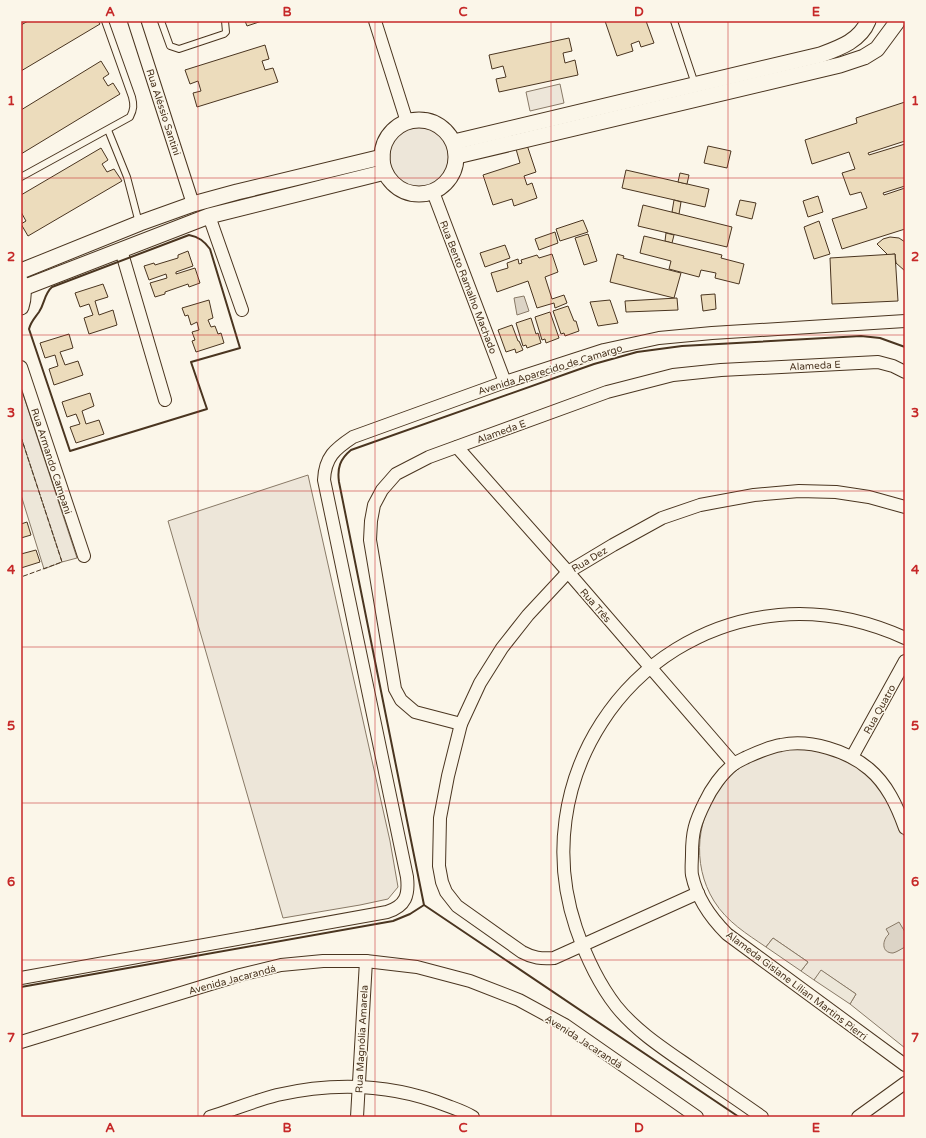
<svg xmlns="http://www.w3.org/2000/svg" width="926" height="1138" viewBox="0 0 926 1138" font-family="'Varela Round',sans-serif">
	<style>
		.green { fill: #ede6d9; stroke: #887966 }
		.parking { fill: #ede7d9; stroke: #887966 }
		.water { fill: #dcd4c6; stroke: #887966 }
		.building { fill: #ecdcbc; stroke: #4a3520 }
		.lines { fill: none; stroke-linecap: round; stroke-linejoin: round }
		.service-casing { stroke: #4a3520; stroke-width: 8 }
		.minor-casing { stroke: #4a3520; stroke-width: 14 }
		.tertiary-casing { stroke: #4a3520; stroke-width: 17 }
		.service { stroke: #fbf6e9; stroke-width: 6 }
		.minor { stroke: #fbf6e9; stroke-width: 12 }
		.tertiary { stroke: #fbf6e9; stroke-width: 15 }
		.fence { stroke: #4a3520; stroke-width: 1; stroke-dasharray: 5 2; stroke-linecap: butt }
		.wall { stroke: #4a3520; stroke-width: 2 }
		.grid { fill: none; stroke: #c62828; stroke-width: 1; stroke-opacity: 0.55 }
		.labels { text-anchor: middle; stroke-width: 3; stroke-linejoin: round; paint-order: stroke }
		.street-label { font-size: 10px; fill: #4a3520; stroke: #fbf6e9 }
		.neatline { fill: none; stroke: #c62828; stroke-width: 1.5 }
		.grid-label { font-size: 13px; text-anchor: middle; font-weight: bold; fill: #c62828 }
	</style>
	<rect width="100%" height="100%" fill="#fbf6e9"/>
	<g class="green">
		<path d="M 560,84 L 564,103 L 530,111 L 526,92 Z"/>
		<circle cx="419" cy="157" r="31"/>
		<path d="M 21,388 L 77,558 L 62,562 L 21,437 Z"/>
		<path d="M 308,475 L 390,841 L 398,887 L 388,899 L 360,905 L 283,918 L 168,521 Z"/>
		<path d="M 810,748 L 843,757 L 872,776 L 892,804 L 905,838 L 905,1048 L 850,1004 L 856,994 L 822,971 L 814,980 L 801,971 L 808,962 L 773,938 L 766,947 C 747,934 727,922 714,901 C 691,864 696,814 725,782 C 731,775 738,768 746,764 C 755,759 767,753 777,751 C 787,748 799,749 810,748 Z"/>
	</g>
	<g class="parking">
		<path d="M 21,437 L 62,562 L 44,569 L 21,495 Z"/>
		<path d="M 773,938 L 808,962 L 801,971 L 766,947 Z"/>
		<path d="M 821,970 L 856,994 L 850,1004 L 814,980 Z"/>
	</g>
	<g class="water">
		<path d="M 524,296 L 529,311 L 517,315 L 514,298 Z"/>
		<path d="M 899,922 L 905,932 L 905,947 C 901,949 897,952 893,953 C 881,953 882,940 889,934 L 886,929 Z"/>
	</g>
	<g class="building">
		<path d="M 28,21 L 98,21 L 100,24 L 21,71 L 21,25 Z"/>
		<path d="M 245,21 L 262,21 L 247,26 Z"/>
		<path d="M 605,21 L 646,21 L 654,43 L 641,47 L 639,41 L 631,44 L 633,51 L 617,56 Z"/>
		<path d="M 569,38 L 572,51 L 563,53 L 565,63 L 575,60 L 578,75 L 499,92 L 496,79 L 506,77 L 503,66 L 492,69 L 489,55 Z"/>
		<path d="M 265,45 L 269,59 L 262,61 L 265,70 L 273,68 L 278,82 L 197,107 L 193,93 L 201,91 L 198,81 L 190,84 L 185,70 Z"/>
		<path d="M 101,61 L 109,74 L 103,78 L 108,86 L 113,83 L 120,94 L 21,154 L 21,110 Z"/>
		<path d="M 905,102 L 905,141 L 868,153 L 869,155 L 905,144 L 905,186 L 883,193 L 884,195 L 905,188 L 905,229 L 842,249 L 832,219 L 867,208 L 861,192 L 850,195 L 842,173 L 855,169 L 849,152 L 812,164 L 805,140 L 857,123 L 856,118 Z"/>
		<path d="M 527,145 L 536,172 L 524,176 L 527,185 L 532,183 L 537,198 L 514,206 L 512,199 L 493,205 L 483,175 L 520,163 L 516,149 Z"/>
		<path d="M 708,146 L 731,151 L 727,168 L 704,163 Z"/>
		<path d="M 101,148 L 108,160 L 102,164 L 107,172 L 114,169 L 122,181 L 28,236 L 21,224 L 26,221 L 21,212 L 21,195 Z"/>
		<path d="M 626,170 L 709,189 L 705,207 L 622,188 Z"/>
		<path d="M 680,173 L 689,175 L 687,184 L 678,182 Z"/>
		<path d="M 818,196 L 823,212 L 808,217 L 803,201 Z"/>
		<path d="M 674,200 L 681,202 L 679,214 L 672,212 Z"/>
		<path d="M 740,200 L 756,203 L 752,219 L 736,215 Z"/>
		<path d="M 643,205 L 732,227 L 727,247 L 638,226 Z"/>
		<path d="M 583,220 L 588,232 L 560,241 L 556,229 Z"/>
		<path d="M 819,221 L 830,254 L 814,259 L 804,227 Z"/>
		<path d="M 555,232 L 558,243 L 539,250 L 535,239 Z"/>
		<path d="M 666,233 L 674,235 L 672,243 L 665,241 Z"/>
		<path d="M 588,234 L 597,261 L 584,265 L 575,238 Z"/>
		<path d="M 644,236 L 722,255 L 721,258 L 744,264 L 739,284 L 715,278 L 716,273 L 701,270 L 699,277 L 669,269 L 671,261 L 640,253 Z"/>
		<path d="M 890,237 L 899,238 L 905,242 L 905,271 L 896,263 L 895,254 L 888,255 L 877,244 L 883,239 Z"/>
		<path d="M 505,245 L 510,258 L 485,267 L 480,253 Z"/>
		<path d="M 188,251 L 193,266 L 176,272 L 176,274 L 195,268 L 200,283 L 189,287 L 188,284 L 165,292 L 165,294 L 155,297 L 150,283 L 167,278 L 166,274 L 149,280 L 144,266 L 154,263 L 155,265 L 178,258 L 178,255 Z"/>
		<path d="M 552,254 L 558,272 L 545,277 L 552,299 L 564,295 L 567,303 L 555,308 L 554,303 L 537,308 L 528,281 L 497,292 L 491,273 L 508,268 L 507,263 L 518,259 L 519,264 L 522,263 L 521,260 L 537,255 L 539,258 Z"/>
		<path d="M 617,254 L 624,256 L 623,258 L 681,273 L 674,298 L 610,282 Z"/>
		<path d="M 895,254 L 898,301 L 832,304 L 830,258 Z"/>
		<path d="M 103,284 L 108,297 L 95,301 L 99,315 L 113,310 L 117,325 L 89,334 L 84,318 L 93,315 L 89,304 L 80,307 L 75,293 Z"/>
		<path d="M 715,294 L 716,309 L 703,311 L 701,295 Z"/>
		<path d="M 677,298 L 678,310 L 626,312 L 625,301 Z"/>
		<path d="M 209,300 L 213,318 L 208,320 L 211,327 L 215,326 L 218,334 L 221,333 L 224,343 L 196,352 L 192,341 L 195,340 L 192,332 L 199,330 L 197,322 L 191,325 L 188,315 L 185,316 L 182,308 Z"/>
		<path d="M 610,300 L 618,323 L 598,326 L 590,302 Z"/>
		<path d="M 568,306 L 574,321 L 576,321 L 579,331 L 565,336 L 564,333 L 561,334 L 553,311 Z"/>
		<path d="M 550,312 L 559,338 L 546,343 L 545,339 L 542,340 L 535,317 Z"/>
		<path d="M 531,318 L 536,334 L 538,333 L 541,343 L 527,348 L 526,345 L 523,346 L 516,323 Z"/>
		<path d="M 512,325 L 518,341 L 519,341 L 523,350 L 516,353 L 515,349 L 506,352 L 498,330 Z"/>
		<path d="M 69,334 L 73,348 L 60,352 L 65,365 L 78,361 L 83,375 L 54,385 L 49,369 L 58,366 L 55,355 L 45,358 L 40,343 Z"/>
		<path d="M 90,393 L 94,406 L 82,411 L 86,424 L 99,420 L 104,434 L 76,443 L 70,427 L 80,424 L 76,414 L 67,417 L 62,402 Z"/>
		<path d="M 27,522 L 31,535 L 21,538 L 21,524 Z"/>
		<path d="M 36,550 L 40,562 L 21,568 L 21,554 Z"/>
	</g>
	<g class="lines">
		<g class="service-casing">
			<g id="service">
				<path d="M 161,21 L 170,46 L 179,49 L 224,34 L 226,32 L 225,21"/>
				<path d="M 674,21 L 695,84"/>
				<path d="M 108,130 L 127,177 L 139,223"/>
				<path d="M 21,177 L 130,117 C 134,109 134,105 132,97 L 105,21"/>
			</g>
		</g>
		<g class="minor-casing">
			<g id="minor">
				<path d="M 134,21 L 193,204"/>
				<path d="M 375,21 L 407,122"/>
				<path d="M 433,192 L 505,382"/>
				<path d="M 209,216 L 242,310"/>
				<path d="M 121,250 L 165,400"/>
				<path d="M 21,367 L 84,556"/>
				<path d="M 457,447 L 568,572 L 734,764"/>
				<path d="M 461,724 L 415,712 L 401,700 L 395,689 L 370,540 L 371,521 L 374,505 L 382,490 L 396,474 L 429,457 L 607,392 L 673,375 L 721,370 L 878,362 L 893,366 L 905,372"/>
				<path d="M 852,757 L 905,661"/>
				<path d="M 905,828 C 897,806 887,784 869,769 C 848,751 810,739 781,745 C 769,747 758,752 747,757 C 743,759 738,761 734,764 C 722,773 711,789 705,802 C 695,822 692,832 692,854 C 692,861 691,869 692,875 C 697,899 710,917 727,934 L 905,1065"/>
				<path d="M 698,893 L 554,958 C 541,959 533,958 522,952 L 457,906 L 446,892 L 442,882 L 439,866 L 440,818 L 448,776 L 461,724 L 480,683 L 502,648 L 528,615 L 568,572 L 613,545 L 662,518 L 700,505 L 754,495 L 799,491 L 836,492 L 869,497 L 905,507"/>
				<path d="M 21,978 L 387,912 C 406,906 409,895 407,877 L 324,480 C 325,457 335,449 353,437 L 505,382 L 604,350 L 659,338 L 712,333 L 905,321"/>
				<path d="M 21,1042 L 240,975 L 281,965 L 323,961 L 366,961 L 417,967 L 470,981 L 519,1000 L 565,1025 L 697,1117"/>
				<path d="M 210,1117 C 232,1110 254,1101 277,1095 C 334,1082 393,1084 448,1106 C 456,1109 465,1112 473,1117"/>
				<path d="M 357,1117 L 366,961"/>
				<path d="M 762,1117 C 738,1100 714,1084 690,1067 C 664,1049 636,1031 616,1006 C 599,984 585,954 576,928 C 527,783 626,629 779,615 C 823,611 865,620 905,638"/>
				<path d="M 858,1117 L 905,1083"/>
			</g>
		</g>
		<g class="tertiary-casing">
			<g id="tertiary">
				<circle cx="419" cy="157" r="37"/>
				<path d="M 454,142 L 820,55 C 839,48 860,41 868,21"/>
				<path d="M 457,156 L 840,65 L 864,57 L 877,49 L 897,22"/>
				<path d="M 21,271 L 140,223 L 193,204 L 237,192 L 382,157"/>
				<path d="M 21,282 C 24,290 24,298 21,307"/>
				<path d="M 23,288 L 209,216 L 385,172"/>
			</g>
		</g>
		<use href="#service" class="service"/>
		<use href="#minor" class="minor"/>
		<use href="#tertiary" class="tertiary"/>
		<path class="fence" d="M 21,437 L 62,562 L 21,577"/>
		<g class="wall">
			<path d="M 189,235 C 199,237 204,241 210,249 L 240,348 L 191,362 L 207,409 L 70,451 L 29,329 C 31,321 34,319 39,312 C 45,303 44,294 52,287 Z"/>
			<path d="M 21,987 L 393,921 L 410,914 L 424,905"/>
			<path d="M 739,1117 L 424,905 L 339,482 C 337,468 340,459 351,450 L 594,364 L 637,352 L 682,346 L 861,336 L 880,338 L 905,347"/>
		</g>
	</g>
	<path class="grid" d="M 198,21 L 198,1117M 375,21 L 375,1117M 551,21 L 551,1117M 728,21 L 728,1117M 21,178 L 905,178M 21,335 L 905,335M 21,491 L 905,491M 21,647 L 905,647M 21,803 L 905,803M 21,960 L 905,960"/>
	<g class="labels">
		<g class="street-label">
			<text transform="translate(164 112) rotate(72)" y="4">Rua Aléssio Santini</text>
			<text transform="translate(469 287) rotate(69)" y="4">Rua Bento Ramalho Machado</text>
			<text transform="translate(815 365) rotate(-3)" y="4">Alameda E</text>
			<text transform="translate(550 369) rotate(-17)" y="4">Avenida Aparecido de Camargo</text>
			<text transform="translate(501 431) rotate(-20)" y="4">Alameda E</text>
			<text transform="translate(52 461) rotate(72)" y="4">Rua Armando Campani</text>
			<text transform="translate(589 559) rotate(-31)" y="4">Rua Dez</text>
			<text transform="translate(596 605) rotate(49)" y="4">Rua Três</text>
			<text transform="translate(879 709) rotate(-61)" y="4">Rua Quatro</text>
			<text transform="translate(232 979) rotate(-15)" y="4">Avenida Jacarandá</text>
			<text transform="translate(797 985) rotate(37)" y="4">Alameda Gislane Lílian Martins Pierri</text>
			<text transform="translate(361 1039) rotate(-87)" y="4">Rua Magnólia Amarela</text>
			<text transform="translate(584 1041) rotate(33)" y="4">Avenida Jacarandá</text>
		</g>
	</g>
	<rect width="926" height="1138" fill="none" stroke="#fbf6e9" stroke-width="44"/>
	<rect x="22" y="22" width="882" height="1094" class="neatline"/>
	<g class="grid-label">
		<text x="110" y="16">A</text>
		<text x="287" y="16">B</text>
		<text x="463" y="16">C</text>
		<text x="639" y="16">D</text>
		<text x="816" y="16">E</text>
		<text x="11" y="105">1</text>
		<text x="915" y="105">1</text>
		<text x="11" y="261">2</text>
		<text x="915" y="261">2</text>
		<text x="11" y="417">3</text>
		<text x="915" y="417">3</text>
		<text x="11" y="574">4</text>
		<text x="915" y="574">4</text>
		<text x="11" y="730">5</text>
		<text x="915" y="730">5</text>
		<text x="11" y="886">6</text>
		<text x="915" y="886">6</text>
		<text x="11" y="1042">7</text>
		<text x="915" y="1042">7</text>
		<text x="110" y="1132">A</text>
		<text x="287" y="1132">B</text>
		<text x="463" y="1132">C</text>
		<text x="639" y="1132">D</text>
		<text x="816" y="1132">E</text>
	</g>
</svg>
